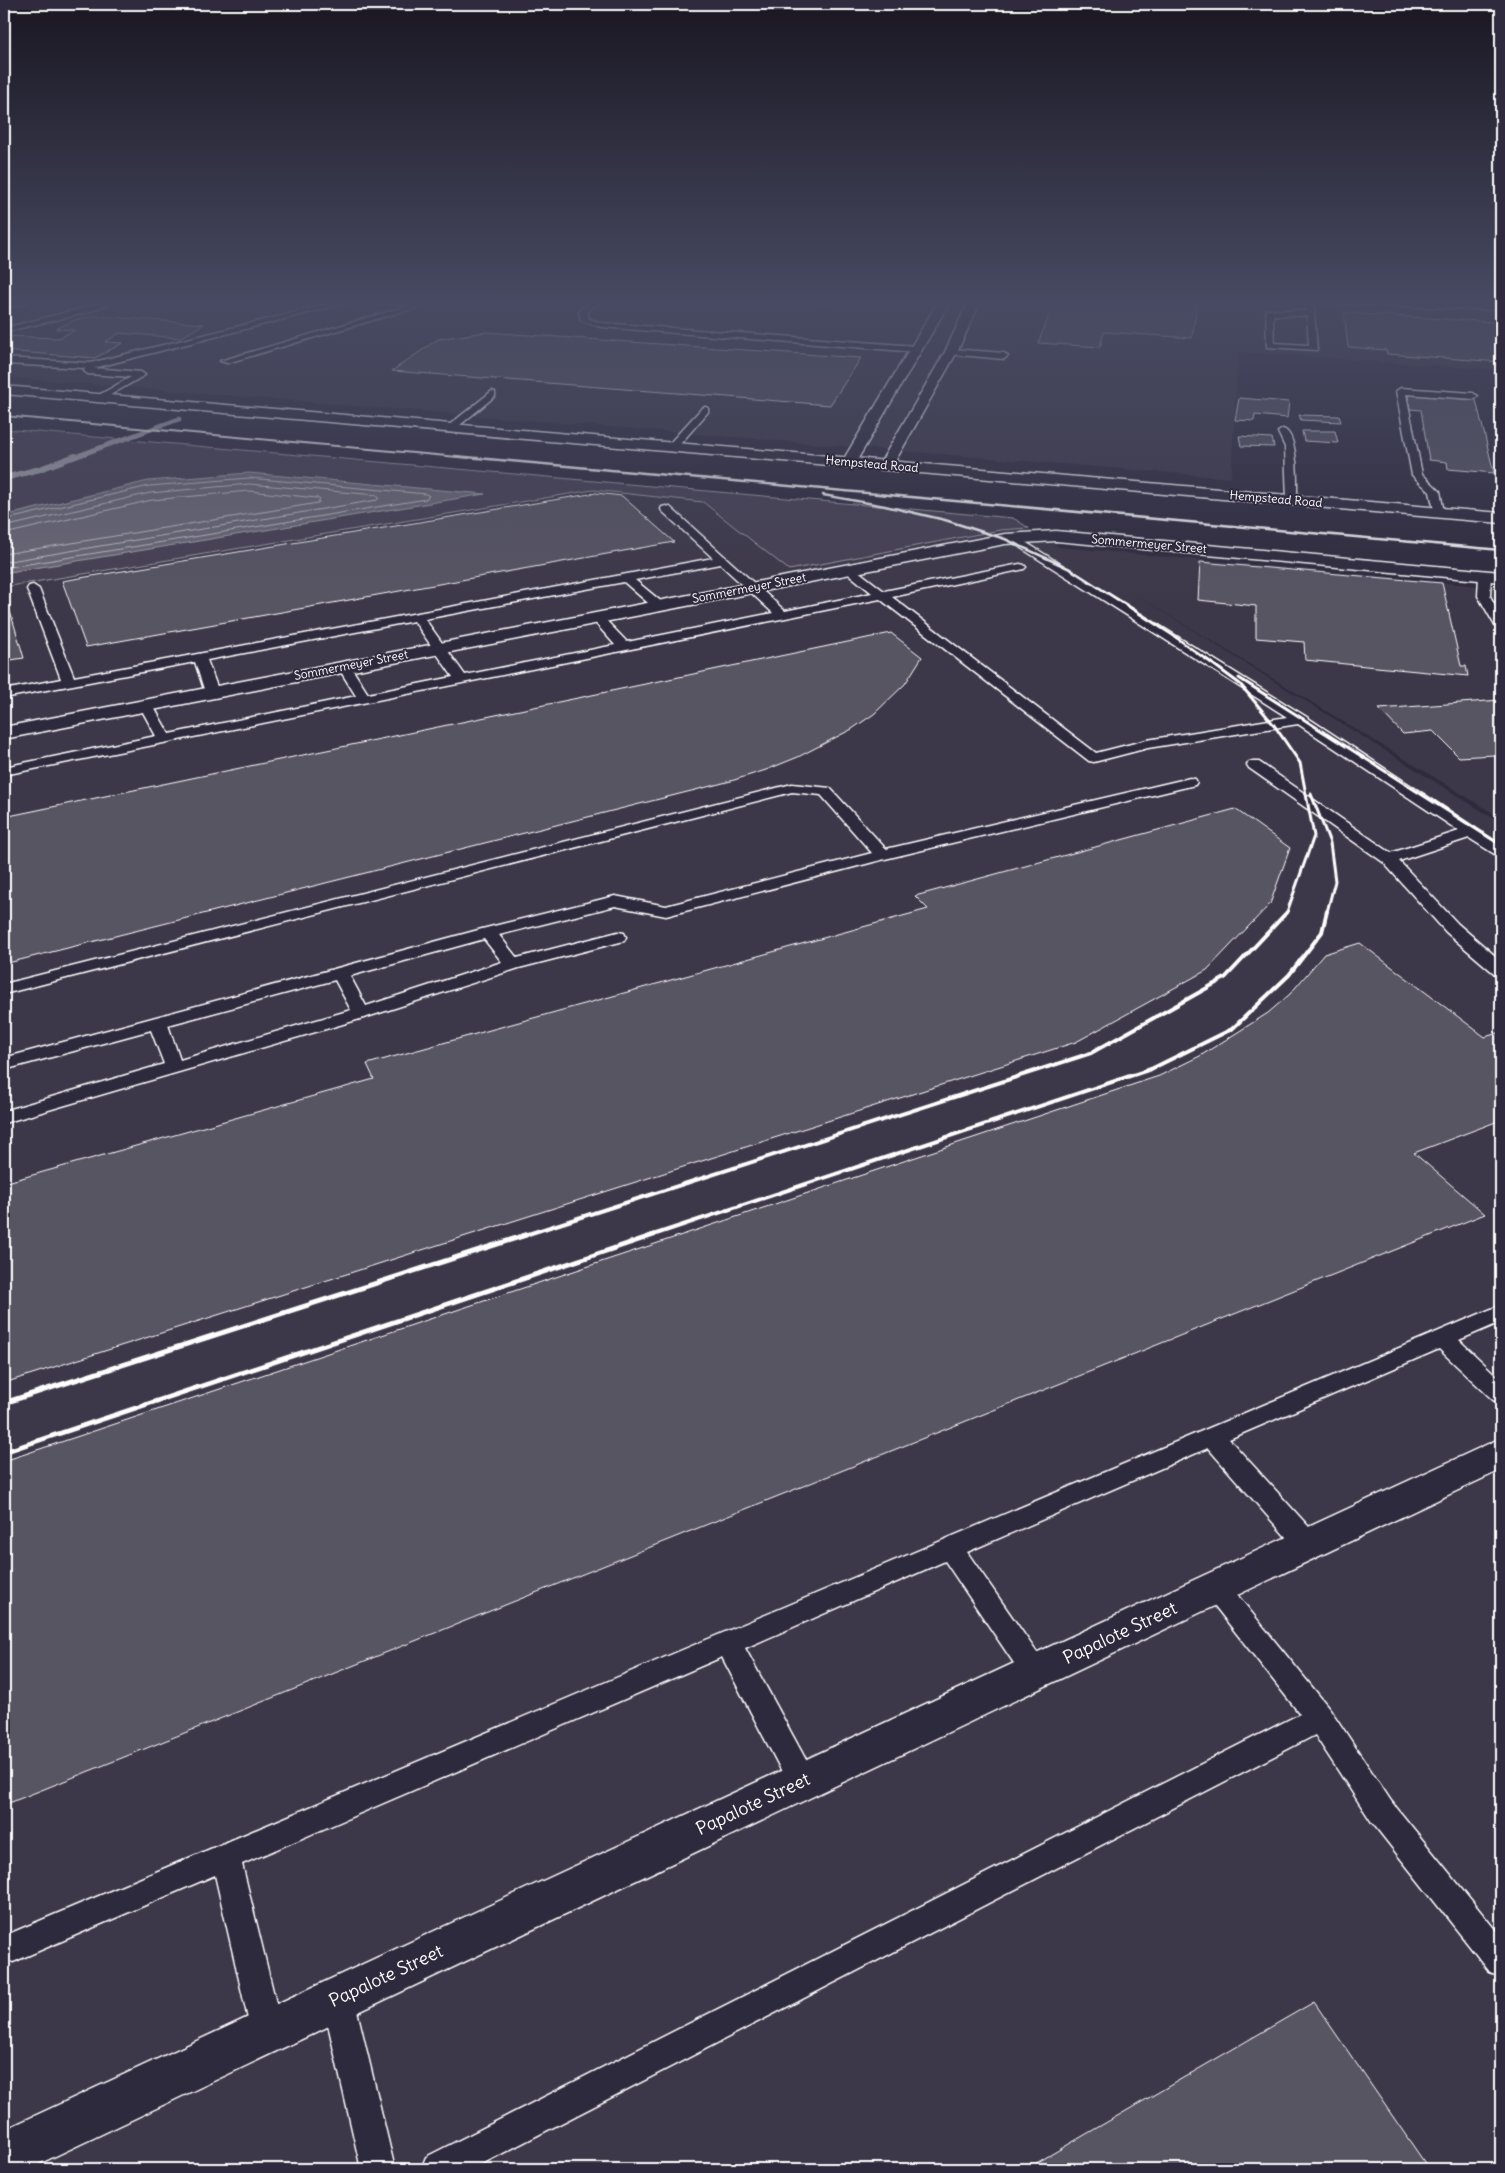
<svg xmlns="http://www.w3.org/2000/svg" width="1505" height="2173" viewBox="0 0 1505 2173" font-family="Delius,sans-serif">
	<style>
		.built { fill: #3c3749 }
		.green { fill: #464152; stroke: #a2a0a8 }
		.water { fill: #6d6a77; stroke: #a7a6ad }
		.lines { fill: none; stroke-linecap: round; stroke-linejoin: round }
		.shore { stroke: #c5c3c9; stroke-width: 1 }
		.stream-far1 { stroke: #a7a6ad; stroke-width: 5 }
		.stream { stroke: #a7a6ad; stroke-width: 6 }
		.building { fill: #595564; stroke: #fff }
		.service-casing { stroke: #fff; stroke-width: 3 }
		.minor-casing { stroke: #fff; stroke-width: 3 }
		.tertiary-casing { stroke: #fff; stroke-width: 3 }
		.secondary-casing { stroke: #fff; stroke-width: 3 }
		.service { fill: #2f2a3d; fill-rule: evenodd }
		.minor { fill: #2f2a3d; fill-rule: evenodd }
		.tertiary { fill: #2f2a3d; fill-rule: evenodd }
		.secondary { fill: #2f2a3d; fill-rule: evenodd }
		.rail-far4 { stroke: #fff; stroke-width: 2 }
		.rail-far3 { stroke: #fff; stroke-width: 2.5 }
		.rail-far2 { stroke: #fff; stroke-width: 3 }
		.rail-far1 { stroke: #fff; stroke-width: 4 }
		.rail { stroke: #fff; stroke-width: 5 }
		.labels { text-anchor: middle; stroke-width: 4; stroke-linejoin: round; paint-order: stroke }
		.far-street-label { font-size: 12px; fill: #fff; stroke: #2f2a3d }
		.near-street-label { font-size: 18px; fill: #fff; stroke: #2f2a3d }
	</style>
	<rect width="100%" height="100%" fill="#2f2a3d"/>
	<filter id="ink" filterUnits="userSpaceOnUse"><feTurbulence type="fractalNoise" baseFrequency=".02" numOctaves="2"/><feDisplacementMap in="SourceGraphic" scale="10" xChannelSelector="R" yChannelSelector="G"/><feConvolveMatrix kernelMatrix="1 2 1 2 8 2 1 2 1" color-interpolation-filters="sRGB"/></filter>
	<g filter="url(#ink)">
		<g class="built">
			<path d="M 66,300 L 1501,300 L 1501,370 L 1238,352 L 1231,478 L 4,377 L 4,317 Z"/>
			<path d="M 4,429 L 1013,518 L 1059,547 L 1501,588 L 1501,818 L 1133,593 L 1501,823 L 1501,2169 L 4,2169 Z"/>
		</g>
		<path class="green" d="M 4,429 L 1013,518 L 1029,528 L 1000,530 L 789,570 L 703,502 L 593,490 L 4,587 Z"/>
		<path class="water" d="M 249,473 L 485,494 L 4,573 L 4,516 L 148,481 Z"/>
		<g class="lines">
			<g class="shore">
				<path d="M 4,520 L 149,486 L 249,478 L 426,494 L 429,496 L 426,499 L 4,568"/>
				<path d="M 4,527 L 150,493 L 249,484 L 377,495 L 379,498 L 377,500 L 4,562"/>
				<path d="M 4,534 L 152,500 L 249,491 L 317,498 L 320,500 L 318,503 L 4,554"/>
			</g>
			<path class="stream-far1" d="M 72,458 L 179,419"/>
			<path class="stream" d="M 4,478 L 40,469 L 75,456"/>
		</g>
		<g class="building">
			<path d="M 774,300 L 831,300 L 828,303 Z"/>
			<path d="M 1055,300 L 1119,300 L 1197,305 L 1192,338 L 1104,332 L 1100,347 L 1038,343 Z"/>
			<path d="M 1344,313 L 1493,322 L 1501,345 L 1501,362 L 1387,354 L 1386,350 L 1348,347 Z"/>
			<path d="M 94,316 L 99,316 L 204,324 L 180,338 L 120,333 L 105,342 L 123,343 L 95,358 L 4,351 L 4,336 L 59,338 L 75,330 L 56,329 L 74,320 Z"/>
			<path d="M 486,332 L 861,358 L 830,405 L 392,371 L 438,339 Z"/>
			<path d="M 1408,394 L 1476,400 L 1494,473 L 1448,469 L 1447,462 L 1429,460 L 1421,410 L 1410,409 Z"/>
			<path d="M 1239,398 L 1289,402 L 1287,418 L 1255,415 L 1254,421 L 1235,420 Z"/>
			<path d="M 1299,415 L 1339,416 L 1341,422 L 1301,420 Z"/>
			<path d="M 1302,431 L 1335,431 L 1338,443 L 1304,441 Z"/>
			<path d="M 1239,436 L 1272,438 L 1274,447 L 1241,446 Z"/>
			<path d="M 596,493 L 622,496 L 674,542 L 86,647 L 62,581 Z"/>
			<path d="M 1200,562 L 1442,583 L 1461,666 L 1466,666 L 1468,676 L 1305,660 L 1304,642 L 1256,638 L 1256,606 L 1198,600 Z"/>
			<path d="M 4,591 L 24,658 L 4,661 Z"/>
			<path d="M 891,633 L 922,657 L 905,684 L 874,714 L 852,729 L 798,757 L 766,770 L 731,781 L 4,964 L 4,817 Z"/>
			<path d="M 1501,700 L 1501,762 L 1494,755 L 1459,757 L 1433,731 L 1403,734 L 1379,709 Z"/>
			<path d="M 1235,809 L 1290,848 L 1270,904 L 1207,970 L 1076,1042 L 4,1383 L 4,1183 L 374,1079 L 367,1064 L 928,909 L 915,896 Z"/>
			<path d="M 1360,943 L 1485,1037 L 1501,1032 L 1501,1120 L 1414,1153 L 1485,1214 L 4,1805 L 4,1461 L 1159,1076 L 1200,1056 L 1268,1013 L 1290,994 L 1324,954 Z"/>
			<path d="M 1314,2002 L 1429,2169 L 1026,2169 Z"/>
		</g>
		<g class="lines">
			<g class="service-casing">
				<g id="service">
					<path d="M 106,300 L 117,300 L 89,312 L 4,332 L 4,328 L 83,308 Z"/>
					<path d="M 345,300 L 358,300 L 94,368 L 141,372 L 145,375 L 100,401 L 97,400 L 97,396 L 131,377 L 88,374 L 84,371 L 85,368 L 4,364 L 4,358 L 90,363 Z"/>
					<path d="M 369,300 C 382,300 418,297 428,304 L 227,363 L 220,361 L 411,305 L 373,302 Z"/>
					<path d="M 593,300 L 602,300 L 587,312 L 589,319 L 602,323 L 916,346 L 920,349 L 916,352 L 601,327 L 581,320 L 579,311 Z"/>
					<path d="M 1305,300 L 1313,300 L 1317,350 L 1267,347 L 1266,310 L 1306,311 ZM 1273,315 L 1307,316 L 1309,345 L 1274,343 Z"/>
					<path d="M 951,349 L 1004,353 L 1008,356 L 1004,359 L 948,354 L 948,350 Z"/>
					<path d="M 1499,370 L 1501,371 L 1501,384 L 1496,381 L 1495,373 Z"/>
					<path d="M 1401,388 L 1473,393 L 1478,396 L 1473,399 L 1406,394 L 1422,474 L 1440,491 L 1444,513 L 1443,515 L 1435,515 L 1430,492 L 1412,475 L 1396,391 Z"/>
					<path d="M 492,391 L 495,392 L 495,396 L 454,430 L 448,430 L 448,426 Z"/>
					<path d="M 705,407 L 708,408 L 708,412 L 675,450 L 667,450 L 667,446 L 702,408 Z"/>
					<path d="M 1283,429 C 1299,434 1297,485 1297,500 L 1292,503 L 1287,500 L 1285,447 L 1278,432 Z"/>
					<path d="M 666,506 L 670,507 L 785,611 L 872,593 L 845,571 L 843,569 L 849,566 L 853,567 L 884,591 L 1020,564 L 1024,565 L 1026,567 L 1024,569 L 1020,570 L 892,597 L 1096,753 L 1147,740 L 1287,717 L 1007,539 L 1009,537 L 1017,537 L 1305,716 L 1501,845 L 1501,857 L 1496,855 L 1469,838 L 1399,861 L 1458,924 L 1501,961 L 1501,975 L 1495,974 L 1446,932 L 1383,862 L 1249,768 L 1247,765 L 1249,762 L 1259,762 L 1391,853 L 1459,831 L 1298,724 L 1148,748 L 1094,762 L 1089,761 L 880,599 L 4,775 L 4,767 L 156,736 L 139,705 L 146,701 L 151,702 L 169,734 L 356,696 L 338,667 L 344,663 L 349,664 L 368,694 L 453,677 L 414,621 L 207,660 L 219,692 L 212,696 L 205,692 L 195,662 L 4,698 L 4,690 L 61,679 L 27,589 L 29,586 L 33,585 L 39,589 L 74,677 L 713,558 L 662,511 L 661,509 L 662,507 ZM 720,564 L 773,613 L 627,642 L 601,615 L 597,614 L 591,618 L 615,645 L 465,675 L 425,619 L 624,582 L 655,609 L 659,610 L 665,606 L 663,603 L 635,580 Z"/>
					<path d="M 1485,571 L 1491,575 L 1490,596 L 1501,616 L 1501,630 L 1497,629 L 1478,596 L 1479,575 Z"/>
					<path d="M 1190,778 L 1195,779 L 1197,782 L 1195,785 L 885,859 L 666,916 L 615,906 L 499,935 L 517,958 L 618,932 L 624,933 L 626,937 L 624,941 L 519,968 L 367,1017 L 4,1123 L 4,1111 L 164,1064 L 151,1030 L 4,1070 L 4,1058 L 482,929 L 615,896 L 666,906 L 872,853 L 821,795 L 792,792 L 4,994 L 4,984 L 792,784 L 830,788 L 886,849 ZM 484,939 L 502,962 L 366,1006 L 350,976 ZM 335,980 L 351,1010 L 180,1060 L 168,1025 Z"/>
					<path d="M 1501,1305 L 1501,1322 L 1459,1340 L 1501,1380 L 1501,1403 L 1493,1400 L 1439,1349 L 1229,1439 L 1318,1537 L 1322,1545 L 1318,1553 L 1309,1556 L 1300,1553 L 1208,1448 L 967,1552 L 1044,1663 L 1048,1672 L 1044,1681 L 1035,1684 L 1026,1681 L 945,1561 L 745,1648 L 812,1771 L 816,1781 L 812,1791 L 802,1795 L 792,1791 L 722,1657 L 242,1864 L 283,2032 L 278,2043 L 267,2048 L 256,2043 L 251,2032 L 215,1875 L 13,1962 L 4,1958 L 4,1936 Z"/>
					<path d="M 1216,1577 L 1225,1580 L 1330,1709 L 1391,1801 L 1501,1937 L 1501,1976 L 1490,1972 L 1371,1821 L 1315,1735 L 472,2169 L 421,2169 L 426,2157 L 1300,1714 L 1207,1596 L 1203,1588 L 1207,1580 Z"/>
					<path d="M 338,1982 L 349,1987 L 354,1998 L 395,2169 L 361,2169 L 322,1998 L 327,1987 Z"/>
				</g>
			</g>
			<g class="minor-casing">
				<path id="minor" d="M 1501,1438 L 1501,1469 L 1490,1475 L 28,2169 L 4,2169 L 4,2130 Z"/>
			</g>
			<g class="tertiary-casing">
				<g id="tertiary">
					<path d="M 939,300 L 951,300 L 856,462 L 854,465 L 844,465 L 842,462 Z"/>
					<path d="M 969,300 L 981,300 L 957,352 L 893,465 L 891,468 L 881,468 L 879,465 L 945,352 Z"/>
					<path d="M 1314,300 L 1407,300 L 1501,303 L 1501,310 L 1320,303 Z"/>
					<path d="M 1056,531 L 1501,572 L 1501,582 L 1056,541 L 1005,544 L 4,739 L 4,727 L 1005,534 Z"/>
				</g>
			</g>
			<g class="secondary-casing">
				<g id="secondary">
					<path d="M 11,300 L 29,300 L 27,302 L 4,309 L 4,302 Z"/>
					<path d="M 4,386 L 1501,513 L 1501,523 L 4,394 Z"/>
				</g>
			</g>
			<use href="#service" class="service"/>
			<use href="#minor" class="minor"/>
			<use href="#tertiary" class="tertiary"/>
			<use href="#secondary" class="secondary"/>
			<path class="rail-far4" d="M 4,416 L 469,458"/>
			<g class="rail-far3">
				<path d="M 455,456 L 1501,550"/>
				<path d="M 823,495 L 885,506 L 945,520 L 1005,539 L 1070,569 L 1180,640"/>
				<path d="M 1174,636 L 1204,658"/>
			</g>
			<g class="rail-far2">
				<path d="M 1202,656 L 1240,684 L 1274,725 L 1300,763 L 1314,836 L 1287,912"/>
				<path d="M 1239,678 L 1501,845"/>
				<path d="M 1311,794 L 1330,843 L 1335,881 L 1327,912"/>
			</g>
			<g class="rail-far1">
				<path d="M 522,1236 L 1091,1053 L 1225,978 L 1288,911"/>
				<path d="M 650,1236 L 1151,1069 L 1232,1029 L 1289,975 L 1322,932 L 1327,911"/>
			</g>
			<g class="rail">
				<path d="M 4,1403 L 526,1235"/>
				<path d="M 4,1452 L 654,1235"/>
			</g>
		</g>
	</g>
	<linearGradient id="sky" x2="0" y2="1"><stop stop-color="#1a1722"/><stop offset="0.5" stop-color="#474a62"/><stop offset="1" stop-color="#474a62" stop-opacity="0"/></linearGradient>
	<rect width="1505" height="604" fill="url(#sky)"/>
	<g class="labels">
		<g class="far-street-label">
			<text transform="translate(872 464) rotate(5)" y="4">Hempstead Road</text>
			<text transform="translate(1276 499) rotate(5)" y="4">Hempstead Road</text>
			<text transform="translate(1149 544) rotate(5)" y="4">Sommermeyer Street</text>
			<text transform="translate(749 588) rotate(-11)" y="4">Sommermeyer Street</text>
			<text transform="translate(351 665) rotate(-11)" y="4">Sommermeyer Street</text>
		</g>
		<g class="near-street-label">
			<text transform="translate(1120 1633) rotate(-25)" y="6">Papalote Street</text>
			<text transform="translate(753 1804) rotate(-25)" y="6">Papalote Street</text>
			<text transform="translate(386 1976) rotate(-25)" y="6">Papalote Street</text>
		</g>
	</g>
	<rect width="1505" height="2173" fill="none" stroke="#2f2a3d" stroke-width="20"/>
	<rect x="10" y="10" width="1485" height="2153" fill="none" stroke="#fff" stroke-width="2" filter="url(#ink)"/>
</svg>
